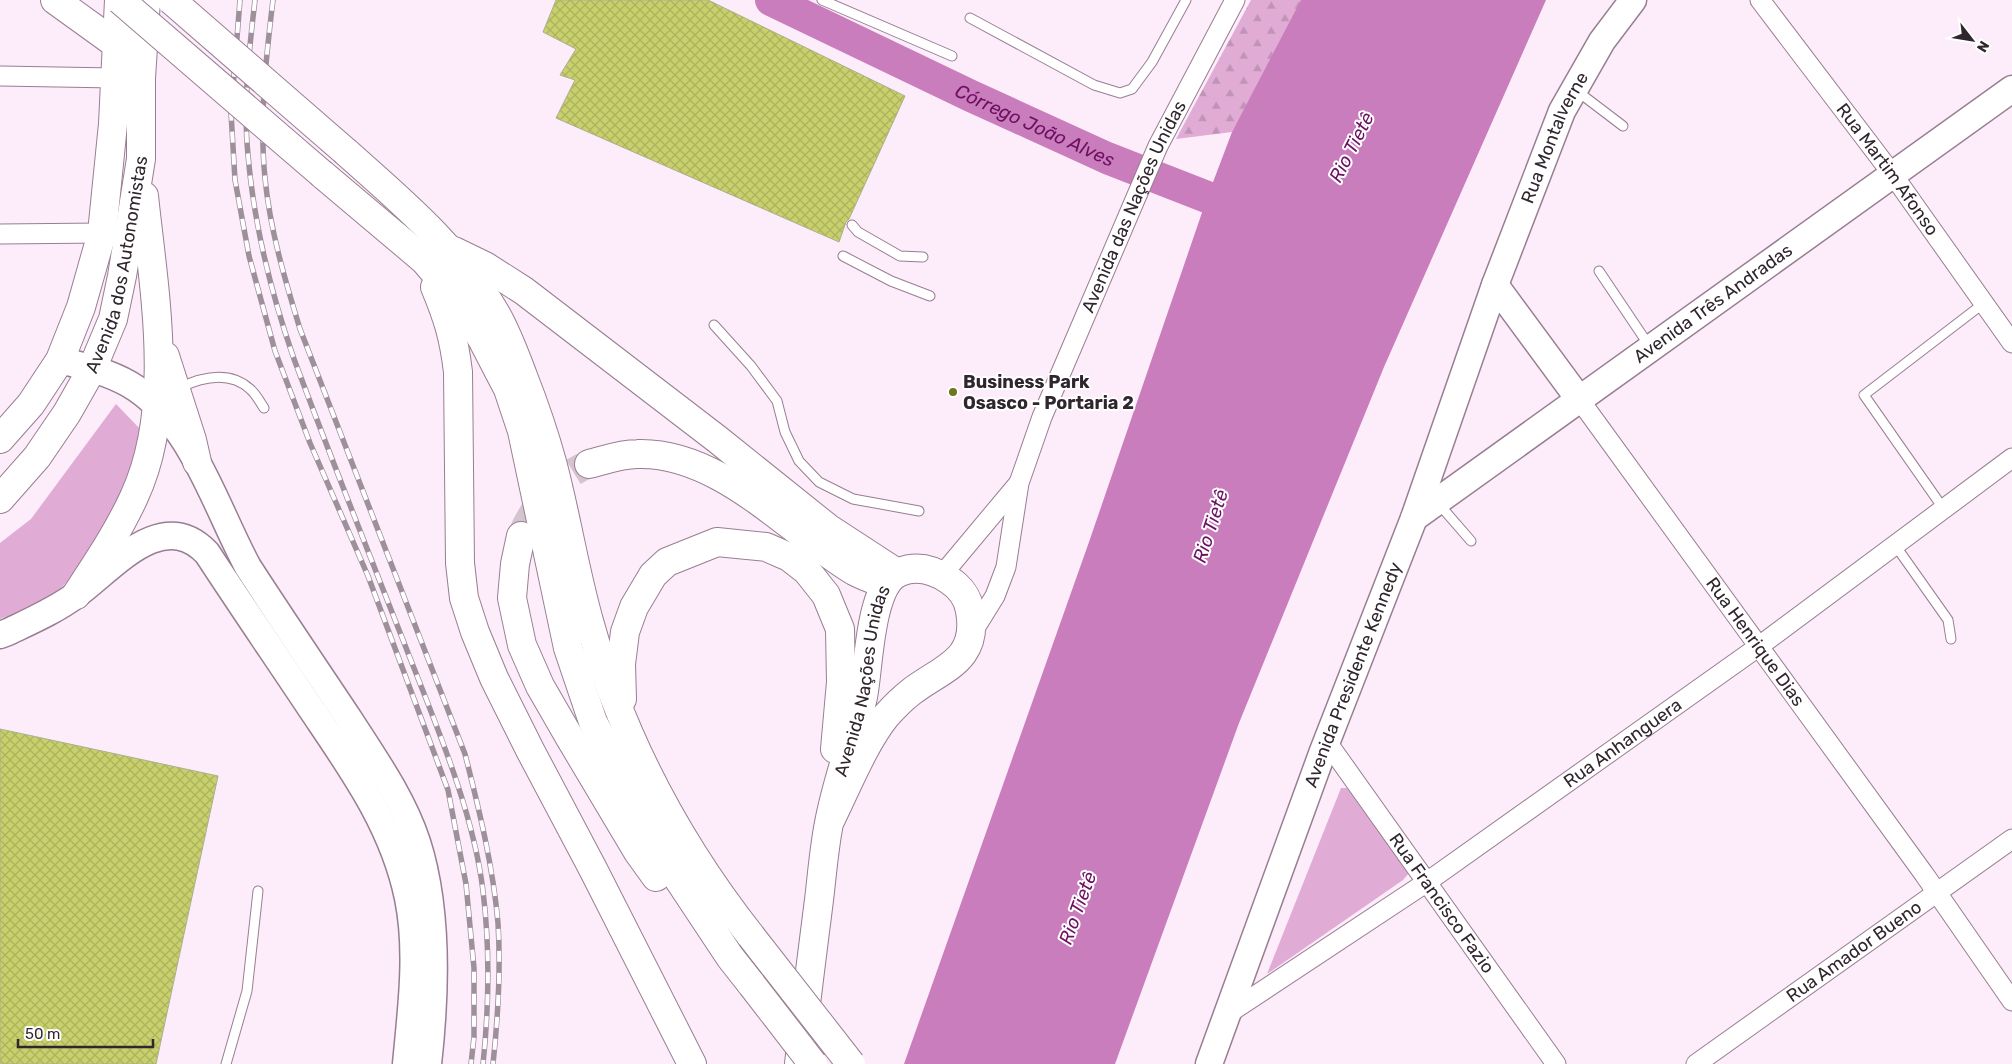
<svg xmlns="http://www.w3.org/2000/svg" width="2012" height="1064" viewBox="0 0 2012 1064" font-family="Rubik,sans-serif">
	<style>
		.forest { fill: url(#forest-firs) }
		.park { fill: #e0acd5 }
		.water { fill: #ca7dbc }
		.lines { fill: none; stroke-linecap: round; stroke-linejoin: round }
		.river { stroke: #ca7dbc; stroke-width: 32 }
		.building { fill: url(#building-cross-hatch); stroke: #abaf90 }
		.primary-tunnel { stroke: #d4c4d0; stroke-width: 28; stroke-dasharray: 28 14; stroke-linecap: butt }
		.lane-casing { stroke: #987e92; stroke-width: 11 }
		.street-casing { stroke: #987e92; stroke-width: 21 }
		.secondary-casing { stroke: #987e92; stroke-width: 29 }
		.primary-casing { stroke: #987e92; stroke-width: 30 }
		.lane { stroke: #fff; stroke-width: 9 }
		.street { stroke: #fff; stroke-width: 19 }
		.secondary { stroke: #fff; stroke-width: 26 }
		.primary { stroke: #fff; stroke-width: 28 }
		.rail-casing { stroke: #9e909b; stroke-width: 5.5 }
		.rail { stroke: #fff; stroke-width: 4; stroke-dasharray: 11; stroke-linecap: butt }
		.primary-bridge-casing { stroke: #987e92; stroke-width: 30; stroke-linecap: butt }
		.primary-bridge { stroke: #fff; stroke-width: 28 }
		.poi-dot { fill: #70751d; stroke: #fff; stroke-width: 2 }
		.labels { text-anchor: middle; stroke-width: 4; stroke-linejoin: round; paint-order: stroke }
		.street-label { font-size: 18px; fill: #30262e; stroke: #fff }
		.poi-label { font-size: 18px; font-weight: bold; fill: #30262e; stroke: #fff; text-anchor: start }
		.water-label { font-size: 19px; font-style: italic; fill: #6d1063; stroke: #fff }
	</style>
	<defs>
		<pattern id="forest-firs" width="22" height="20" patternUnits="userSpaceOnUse" patternTransform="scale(1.25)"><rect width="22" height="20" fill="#e0acd5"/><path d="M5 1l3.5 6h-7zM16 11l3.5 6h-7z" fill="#c094b7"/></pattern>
		<pattern id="building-cross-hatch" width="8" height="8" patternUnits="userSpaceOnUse" patternTransform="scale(1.25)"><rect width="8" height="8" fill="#c8d06c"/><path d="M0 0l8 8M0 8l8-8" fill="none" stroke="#acb25e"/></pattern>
	</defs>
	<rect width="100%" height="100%" fill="#fdecf9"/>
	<path class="forest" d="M 1251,0 L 1304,0 L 1232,132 L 1176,139 Z"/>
	<g class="park">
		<path d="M 116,404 L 141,430 L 140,453 L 111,522 L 71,578 L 51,598 L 0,619 L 0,543 L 31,519 Z"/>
		<path d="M 1341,788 L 1347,788 L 1409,873 L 1403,880 L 1267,974 Z"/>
	</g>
	<path class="water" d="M 1301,0 L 1546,0 L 1384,367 L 1239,723 L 1115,1064 L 904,1064 L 1089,542 L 1207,198 L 1232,132 Z"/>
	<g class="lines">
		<path class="river" id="s1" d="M 771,0 L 971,96 L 1107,158 L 1248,213"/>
	</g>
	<g class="building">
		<path d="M 556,0 L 708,0 L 905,96 L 849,219 L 846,222 L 839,242 L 556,118 L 575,80 L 560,75 L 576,49 L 543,32 Z"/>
		<path d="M 0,729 L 218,776 L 156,1064 L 0,1064 Z"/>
	</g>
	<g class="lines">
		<path class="primary-tunnel" d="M 521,536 C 534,505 557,477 589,464"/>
		<g class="lane-casing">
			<g id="lane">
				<path d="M 822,0 L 952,56"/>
				<path d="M 970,18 L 1094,85 L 1120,93 L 1132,89 L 1152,62 L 1186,0"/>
				<path d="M 1577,91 L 1623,126"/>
				<path d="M 852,225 L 858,232 L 900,256 L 923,257"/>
				<path d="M 843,256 L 891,281 L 930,296"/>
				<path d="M 1599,271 L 1650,347"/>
				<path d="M 714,325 L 751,366 L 777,401 L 785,432 L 799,461 L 819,482 L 853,499 L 919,511"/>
				<path d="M 179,388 C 202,377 229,370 250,389 C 256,394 260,402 264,408"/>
				<path d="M 1438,503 L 1471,541"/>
				<path d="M 1943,508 L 1864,395 L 1984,303"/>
				<path d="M 1895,545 L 1948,620 L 1951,639"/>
				<path d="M 226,1064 L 247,991 L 258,891"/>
			</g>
		</g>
		<g class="street-casing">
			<g id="street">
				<path id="s2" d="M 1760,0 L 1893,175 L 2012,343"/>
				<path d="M 0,76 L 115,78"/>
				<path d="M 0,234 L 102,233"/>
				<path id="s3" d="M 1579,399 L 1924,874 L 2012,1001"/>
				<path d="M 942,575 L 1018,484"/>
				<path id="s4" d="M 972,633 L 995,596 L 1006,567 L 1019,483 L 1042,417 L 1158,146 L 1235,0"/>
				<path id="s5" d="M 1327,742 L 1556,1064"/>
				<path id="s6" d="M 1226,1015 L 1427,882 L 1758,647 L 2012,458"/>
				<path id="s7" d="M 1696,1064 L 2012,839"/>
			</g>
		</g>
		<g class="secondary-casing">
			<g id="secondary">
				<path d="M 1495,285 L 1579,399"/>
				<path d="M 60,360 C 83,366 108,372 129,384 C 191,420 215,506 248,567 C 281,618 315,668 349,719 C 374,758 402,797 417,842 C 439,910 436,993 428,1064"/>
				<path id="s8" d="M 1414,518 L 2012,89"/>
				<path d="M 0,635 L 8,632 C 31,621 56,610 76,595 C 113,568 162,506 207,553 C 241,605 276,656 310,707 C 351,768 393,825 408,898 C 419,952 411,1010 406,1064"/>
				<path id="s9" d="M 1209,1064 L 1323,751 L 1414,518 L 1495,285 L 1562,111 L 1602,41 L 1633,0"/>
			</g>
		</g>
		<g class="primary-casing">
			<g id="primary">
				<path d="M 55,0 L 116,44"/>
				<path d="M 346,152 C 400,200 459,249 496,314 C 507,333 515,355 523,376 C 534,404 544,433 552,462 C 566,514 574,568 589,621 C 621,736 677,842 751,936"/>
				<path d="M 322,174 L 424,260 L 460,302 L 483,341 L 508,389 L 522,431 L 568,648 L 593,722 L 657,847 L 730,957 L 752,985"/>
				<path d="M 454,251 L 485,266 L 524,291 L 717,439 L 828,528 L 897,573"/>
				<path d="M 435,287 C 448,318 454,338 458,372 L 460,563 L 464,598 L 475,632 L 494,678 L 530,750 L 593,869 L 692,1064"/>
				<path d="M 165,356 L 192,440 L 197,462"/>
				<path d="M 0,439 L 31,404 L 60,360 L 81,307 L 102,233 L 113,124 L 119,0"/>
				<path d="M 589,464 C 605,460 621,454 637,454 C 719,451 788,531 854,571 C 864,576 875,580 885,585"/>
				<path id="s10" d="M 0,499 L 37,457 L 67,413 L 92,369 L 113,319 L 122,276 L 141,159 L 141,78 L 146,0"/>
				<path d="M 521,536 L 515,564 L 512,598 L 522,645 L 540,686 L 570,738 L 638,852 L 656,877"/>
				<path d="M 76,595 C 97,563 118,532 134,497 C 176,407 154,291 144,196"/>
				<path d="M 622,699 L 621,664 L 625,632 L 634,607 L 653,575 L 667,562 L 717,542 L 766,547 L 789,557 L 807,571 L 826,595 L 840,629 L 841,682 L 835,749"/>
				<path id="s11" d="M 799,1064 C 805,1009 812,955 819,900 C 822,875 824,848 829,823 C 837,780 853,739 863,697 C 869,668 869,584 900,572 C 917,565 934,570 949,580 C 960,587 968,598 970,611 C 979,661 942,668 911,692 C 902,699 894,707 886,716 C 864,743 845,791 829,823"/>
			</g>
		</g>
		<use href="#lane" class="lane"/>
		<use href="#street" class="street"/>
		<use href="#secondary" class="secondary"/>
		<use href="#primary" class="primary"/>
		<g class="rail-casing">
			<g id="rail">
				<path d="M 240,0 L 231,113 L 235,180 L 249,256 L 275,351 L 310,443 L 368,576 L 448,790 L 466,884 L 474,968 L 474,1037 L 471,1064"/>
				<path d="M 255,0 C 249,51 243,104 248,155 C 254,225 271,293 294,359 C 329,453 366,546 403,640 C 433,718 473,808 483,891 C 490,948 489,1007 483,1064"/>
				<path d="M 273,0 C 266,58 259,119 265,178 C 270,230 285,280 300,329 L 465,754 C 479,809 493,866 498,923 C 501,970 498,1017 493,1064"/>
			</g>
		</g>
		<use href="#rail" class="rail"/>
		<g class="primary-bridge-casing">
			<g id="primary-bridge">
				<path d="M 120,0 L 322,174"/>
				<path d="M 171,0 L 346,152"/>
				<path d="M 751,936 L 851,1064"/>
				<path d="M 752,985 L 813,1064"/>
			</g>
		</g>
		<use href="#primary-bridge" class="primary-bridge"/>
	</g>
	<circle class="poi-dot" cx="953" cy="392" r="5"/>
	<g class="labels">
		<g class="street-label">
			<text dy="6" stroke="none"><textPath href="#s9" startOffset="989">Rua Montalverne</textPath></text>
			<text dy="6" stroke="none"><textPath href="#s2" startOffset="212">Rua Martim Afonso</textPath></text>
			<text dy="6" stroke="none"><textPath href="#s4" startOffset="459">Avenida das Nações Unidas</textPath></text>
			<text dy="6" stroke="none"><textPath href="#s10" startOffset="268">Avenida dos Autonomistas</textPath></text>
			<text dy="6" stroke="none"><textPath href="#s8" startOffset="368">Avenida Três Andradas</textPath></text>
			<text dy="6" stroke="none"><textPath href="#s3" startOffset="300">Rua Henrique Dias</textPath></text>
			<text dy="6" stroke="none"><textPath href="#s9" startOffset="415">Avenida Presidente Kennedy</textPath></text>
			<text dy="6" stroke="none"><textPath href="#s11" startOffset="389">Avenida Nações Unidas</textPath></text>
			<text dy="6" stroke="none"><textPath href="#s6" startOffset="481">Rua Anhanguera</textPath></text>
			<text dy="6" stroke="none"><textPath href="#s5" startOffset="198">Rua Francisco Fazio</textPath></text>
			<text dy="6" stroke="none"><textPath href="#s7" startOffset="194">Rua Amador Bueno</textPath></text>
		</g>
		<g class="poi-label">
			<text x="963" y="388">Business Park<tspan x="963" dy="21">Osasco - Portaria 2</tspan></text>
		</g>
		<g class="water-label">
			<text dy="7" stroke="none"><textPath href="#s1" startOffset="292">Córrego João Alves</textPath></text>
			<text transform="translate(1351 147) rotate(-63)" y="7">Rio Tietê</text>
			<text transform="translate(1210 526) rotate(-72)" y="7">Rio Tietê</text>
			<text transform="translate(1077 908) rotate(-70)" y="7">Rio Tietê</text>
		</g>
	</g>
	<g transform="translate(1972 40) rotate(121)" stroke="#ffffff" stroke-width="4" paint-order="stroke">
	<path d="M0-4L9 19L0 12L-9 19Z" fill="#30262e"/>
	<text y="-8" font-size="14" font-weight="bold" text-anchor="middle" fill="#30262e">N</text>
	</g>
	<path d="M18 1039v8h135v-8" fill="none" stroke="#30262e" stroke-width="2.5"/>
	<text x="25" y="1039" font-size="15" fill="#30262e" stroke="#ffffff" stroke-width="4" paint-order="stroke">50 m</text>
</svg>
